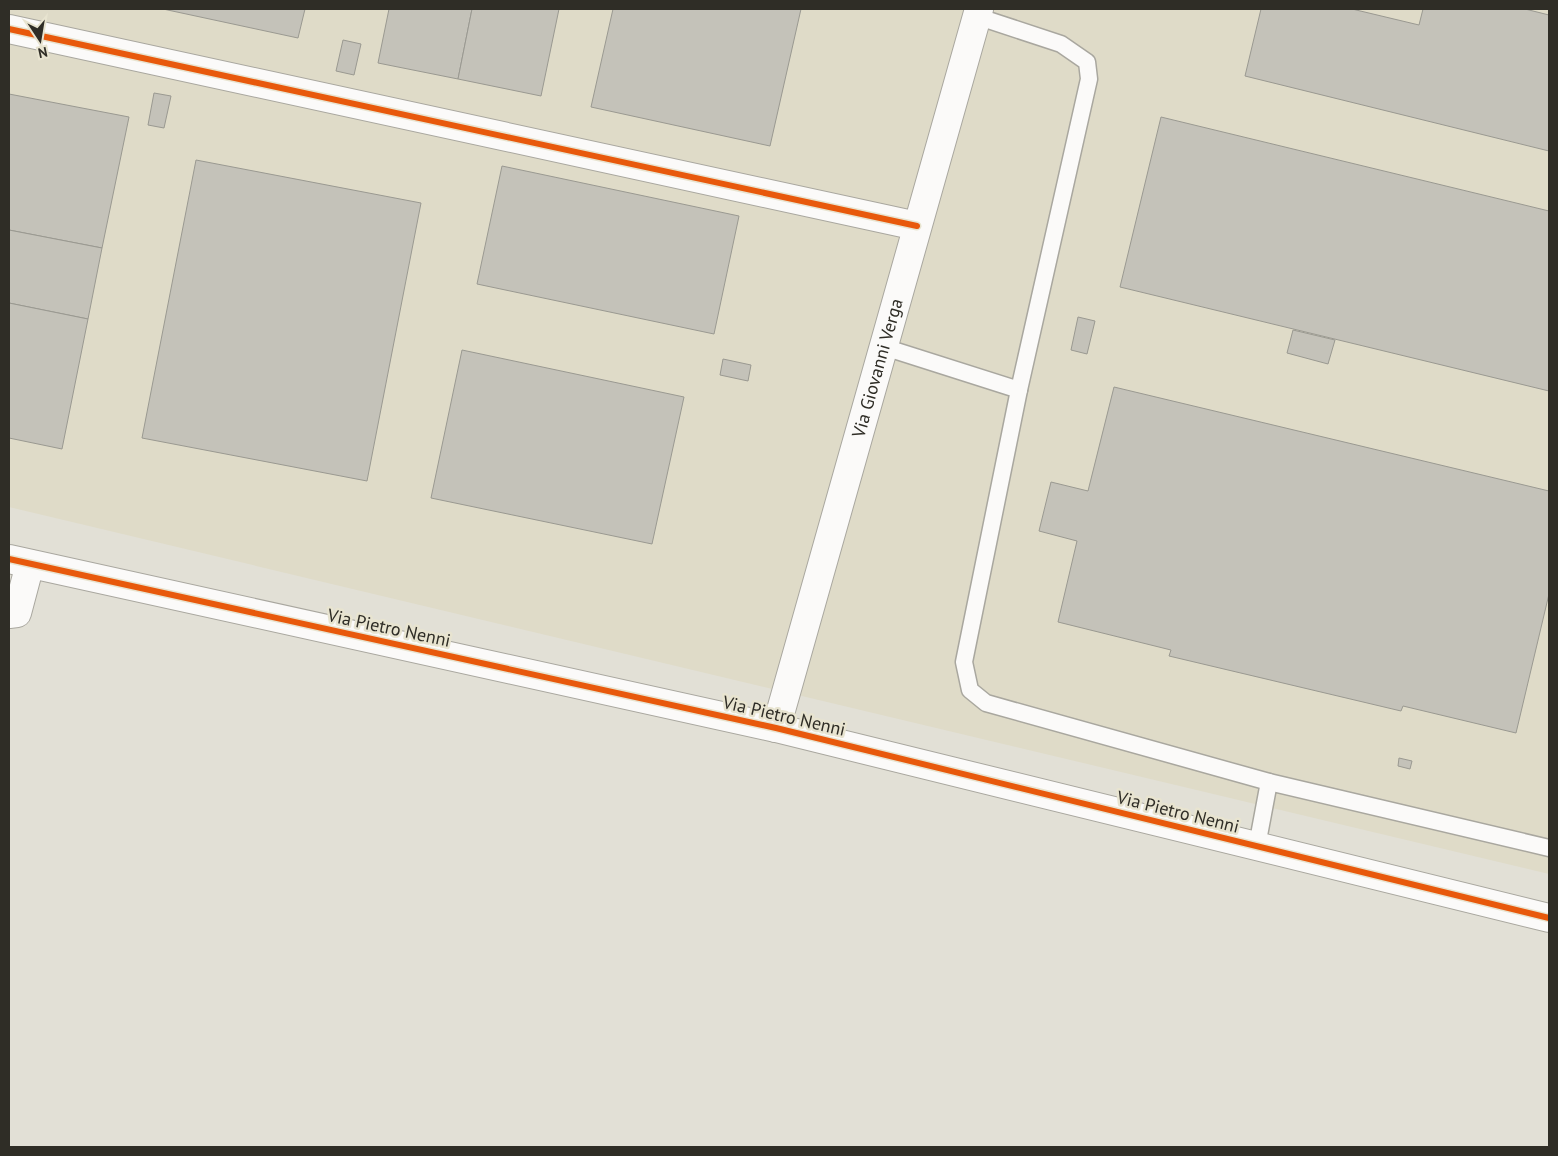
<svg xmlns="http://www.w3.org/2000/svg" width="1558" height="1156" viewBox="0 0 1558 1156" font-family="'PT Sans',sans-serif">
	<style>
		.built { fill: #dfdbc8 }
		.building { fill: #c4c2b9; stroke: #9a9991 }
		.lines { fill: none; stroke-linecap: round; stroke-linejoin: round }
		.service-casing { stroke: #a9a79f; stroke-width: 19 }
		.minor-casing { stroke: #a9a79f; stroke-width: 30 }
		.service { stroke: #fbfaf9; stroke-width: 16 }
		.minor { stroke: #fbfaf9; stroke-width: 28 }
		.cycleway-casing { stroke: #e8e4d0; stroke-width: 9 }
		.cycleway { stroke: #e8590c; stroke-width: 6 }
		.labels { text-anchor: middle; stroke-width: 5; stroke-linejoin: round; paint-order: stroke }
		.street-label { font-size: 18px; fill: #2f2d26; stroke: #e8e4d0 }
	</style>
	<rect width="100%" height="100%" fill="#e2e0d6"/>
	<path class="built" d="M 9,9 L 1549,9 L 1549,874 L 9,507 Z"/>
	<g class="building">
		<path d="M 163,9 L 305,9 L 298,38 Z"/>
		<path d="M 389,9 L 472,9 L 458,79 L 378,63 Z"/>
		<path d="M 472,9 L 559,9 L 541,96 L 458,79 Z"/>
		<path d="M 613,9 L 801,9 L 770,146 L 591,107 Z"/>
		<path d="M 1261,9 L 1352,9 L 1419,25 L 1423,9 L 1525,9 L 1549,15 L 1549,151 L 1245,76 Z"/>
		<path d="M 343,40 L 361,44 L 354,75 L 336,71 Z"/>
		<path d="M 154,93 L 171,96 L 164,128 L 148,125 Z"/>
		<path d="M 9,94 L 129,117 L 102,248 L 9,230 Z"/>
		<path d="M 1161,117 L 1549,211 L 1549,391 L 1120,287 Z"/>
		<path d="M 196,160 L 421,203 L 367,481 L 142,438 Z"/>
		<path d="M 502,166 L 739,216 L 714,334 L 477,284 Z"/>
		<path d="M 9,230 L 102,248 L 88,319 L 9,303 Z"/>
		<path d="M 9,303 L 88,319 L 62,449 L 9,438 Z"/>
		<path d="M 1078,317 L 1095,321 L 1087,354 L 1071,350 Z"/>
		<path d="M 1293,330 L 1335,340 L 1328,364 L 1287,353 Z"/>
		<path d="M 462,350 L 684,397 L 652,544 L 431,498 Z"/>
		<path d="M 723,359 L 751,365 L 748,381 L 720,375 Z"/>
		<path d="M 1114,387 L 1549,491 L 1549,594 L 1516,733 L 1403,706 L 1401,711 L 1169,656 L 1171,650 L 1058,622 L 1077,541 L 1039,531 L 1051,482 L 1088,491 Z"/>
		<path d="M 1399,758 L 1412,761 L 1410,769 L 1398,766 Z"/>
	</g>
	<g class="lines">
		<g class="service-casing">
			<g id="service">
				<path d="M 976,16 L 1061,44 L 1087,62 L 1089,79 L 1019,390"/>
				<path d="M 884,347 L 1019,390 L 964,662 L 970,690 L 986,703 L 1269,782"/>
				<path d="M 1257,846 L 1269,782 L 1549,848"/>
			</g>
		</g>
		<g class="minor-casing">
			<g id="minor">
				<path d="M 9,29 L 917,226"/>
				<path d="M 9,559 L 776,728 L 1549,918"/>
				<path d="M 9,614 L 17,613 L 30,564"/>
				<path id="s1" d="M 776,728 L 979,9"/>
			</g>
		</g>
		<use href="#service" class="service"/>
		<use href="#minor" class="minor"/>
		<g class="cycleway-casing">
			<g id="cycleway">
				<path d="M 9,29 L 917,226"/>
				<path d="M 9,559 L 776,728 L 1549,918"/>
			</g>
		</g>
		<use href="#cycleway" class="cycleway"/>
	</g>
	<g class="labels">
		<g class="street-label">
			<text dy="6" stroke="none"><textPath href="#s1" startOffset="374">Via Giovanni Verga</textPath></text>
			<text transform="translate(389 628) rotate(12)" y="6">Via Pietro Nenni</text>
			<text transform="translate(784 716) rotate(13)" y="6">Via Pietro Nenni</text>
			<text transform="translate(1178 812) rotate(14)" y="6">Via Pietro Nenni</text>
		</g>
	</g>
	<rect width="1558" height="1156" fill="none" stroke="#2f2d26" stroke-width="20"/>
	<g transform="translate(40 40) rotate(168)" stroke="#e8e4d0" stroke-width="4" paint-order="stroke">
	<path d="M0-4L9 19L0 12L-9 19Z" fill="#2f2d26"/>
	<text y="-8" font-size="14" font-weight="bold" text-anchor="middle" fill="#2f2d26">N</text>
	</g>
</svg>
